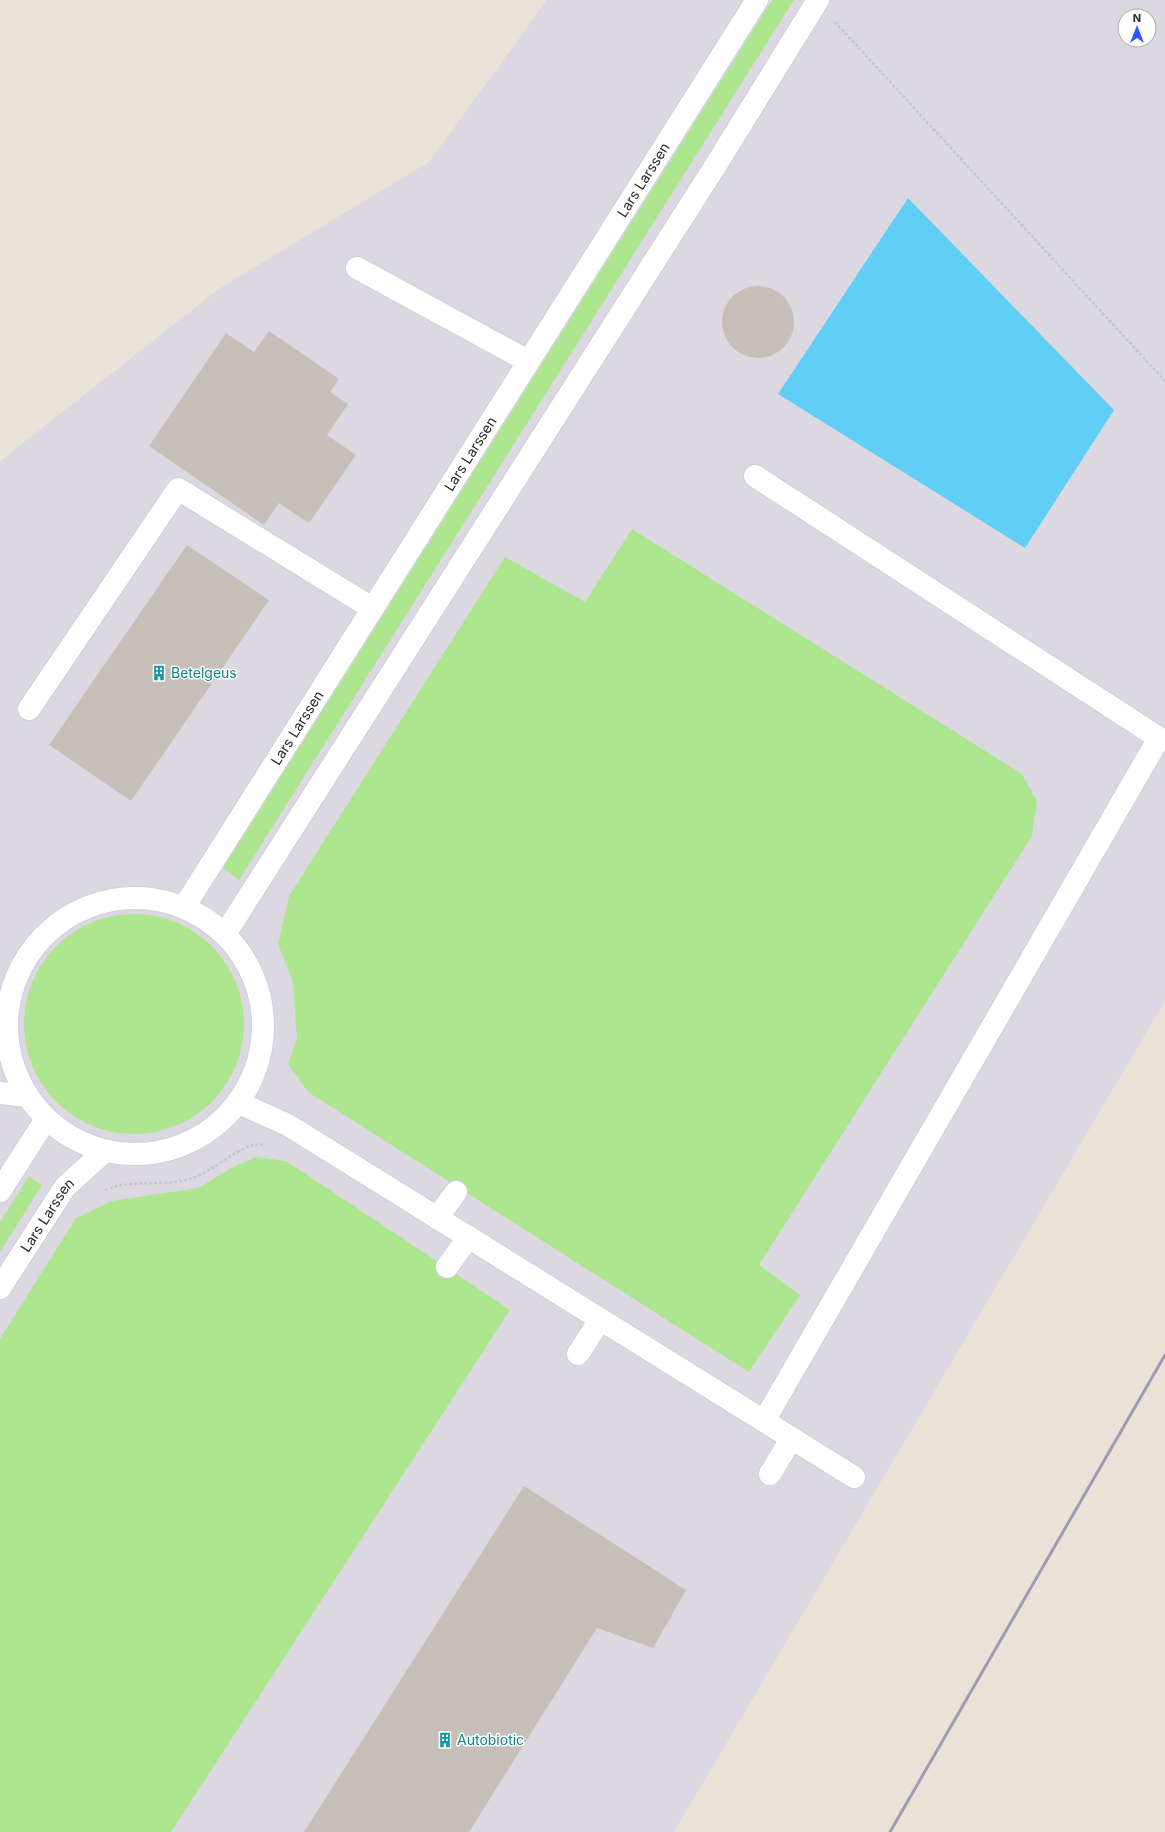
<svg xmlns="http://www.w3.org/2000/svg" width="1165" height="1832" viewBox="0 0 1165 1832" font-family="Inter,sans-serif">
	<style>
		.industrial { fill: #dbd8e2; fill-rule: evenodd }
		.green { fill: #ade68f }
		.water { fill: #61cff5 }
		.building { fill: #c6bfb7 }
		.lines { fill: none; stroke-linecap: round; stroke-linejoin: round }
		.minor-casing { stroke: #ccd0e1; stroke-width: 24 }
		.path { stroke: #c7c7c7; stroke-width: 2.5; stroke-dasharray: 3 2; stroke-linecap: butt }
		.minor { stroke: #fff; stroke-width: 22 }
		.rail { stroke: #9a9db3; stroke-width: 3 }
		.labels { text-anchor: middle; stroke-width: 3; stroke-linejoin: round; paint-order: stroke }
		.street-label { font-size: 14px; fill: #272727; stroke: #fff }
		.culture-label { font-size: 14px; fill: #0d838f; stroke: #fff; text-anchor: start }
	</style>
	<rect width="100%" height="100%" fill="#ebe2d7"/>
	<path class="industrial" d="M 547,0 L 1165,0 L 1165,1001 L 674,1832 L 0,1832 L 0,461 L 220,288 L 429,162 ZM 1125,16 L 1149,16 L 1149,40 L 1125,40 Z"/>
	<g class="green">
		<path d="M 772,0 L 794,0 L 239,880 L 223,868 Z"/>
		<path d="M 632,529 L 1022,774 L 1037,801 L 1032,836 L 759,1265 L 800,1295 L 749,1372 L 308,1092 L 288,1064 L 297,1039 L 293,983 L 278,944 L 289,896 L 505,557 L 585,602 Z"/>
		<circle cx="134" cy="1024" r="110"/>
		<path d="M 256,1157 L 286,1161 L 510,1310 L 171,1832 L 0,1832 L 0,1339 L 76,1218 L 112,1201 L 198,1188 L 235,1166 Z"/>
		<path d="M 29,1176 L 42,1185 L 0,1252 L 0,1222 Z"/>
	</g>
	<path class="water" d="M 908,198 L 1114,410 L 1025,548 L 778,394 Z"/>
	<g class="building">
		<circle cx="758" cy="322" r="36"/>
		<path d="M 269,331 L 339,379 L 330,392 L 348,404 L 327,435 L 356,455 L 309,523 L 279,503 L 264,525 L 149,446 L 226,333 L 254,352 Z"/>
		<path d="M 187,545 L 269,600 L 131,801 L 49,745 Z"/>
		<path d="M 524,1486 L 686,1590 L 653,1648 L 597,1628 L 469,1832 L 304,1832 Z"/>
	</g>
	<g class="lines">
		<g class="minor-casing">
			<g id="minor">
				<path d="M 357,268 L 528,361"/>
				<path d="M 755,476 L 1159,738 L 764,1421"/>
				<path d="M 29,709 L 178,489 L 372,608"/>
				<circle cx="135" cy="1026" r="128"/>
				<path id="s1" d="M 184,907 L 757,0"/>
				<path d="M 225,934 L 714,168 L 818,0"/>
				<path d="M 0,1093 L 27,1096"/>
				<path d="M 239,1103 L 288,1125 L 854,1477"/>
				<path d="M 0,1191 L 46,1119"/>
				<path d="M 437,1218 L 456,1192"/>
				<path d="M 447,1267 L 469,1237"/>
				<path id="s2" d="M 0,1288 L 65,1187 L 105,1151"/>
				<path d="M 578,1354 L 600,1320"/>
				<path d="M 770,1474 L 791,1439"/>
			</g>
		</g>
		<g class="path">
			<path d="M 835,22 L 1165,381"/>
			<path d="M 105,1190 C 133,1178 164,1188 192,1178 C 214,1172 242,1141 263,1145"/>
		</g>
		<use href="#minor" class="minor"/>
		<path class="rail" d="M 890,1832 L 1165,1355"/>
	</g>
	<defs>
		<g id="building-bare" transform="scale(1.2)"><path d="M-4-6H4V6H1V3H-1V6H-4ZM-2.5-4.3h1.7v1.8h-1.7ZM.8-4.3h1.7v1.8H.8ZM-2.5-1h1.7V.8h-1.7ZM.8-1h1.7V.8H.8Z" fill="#0f9aa8" stroke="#fff" stroke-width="2.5" paint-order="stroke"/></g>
	</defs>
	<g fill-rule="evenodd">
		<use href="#building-bare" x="159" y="673"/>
		<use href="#building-bare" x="445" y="1740"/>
	</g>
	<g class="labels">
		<g class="street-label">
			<text dy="5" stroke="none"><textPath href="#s1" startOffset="860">Lars Larssen</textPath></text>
			<text dy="5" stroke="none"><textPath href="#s1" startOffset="536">Lars Larssen</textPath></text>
			<text dy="5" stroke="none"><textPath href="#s1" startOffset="212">Lars Larssen</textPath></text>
			<text dy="5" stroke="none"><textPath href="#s2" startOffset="87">Lars Larssen</textPath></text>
		</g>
		<g class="culture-label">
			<text x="171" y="678">Betelgeus</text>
			<text x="457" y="1745">Autobiotic</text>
		</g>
	</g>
	<g transform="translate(1137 28)"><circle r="19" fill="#ffffff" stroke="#a9a9a9"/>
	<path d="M0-3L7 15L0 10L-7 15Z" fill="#2f57ff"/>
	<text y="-6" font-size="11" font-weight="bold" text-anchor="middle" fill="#272727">N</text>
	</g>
</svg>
